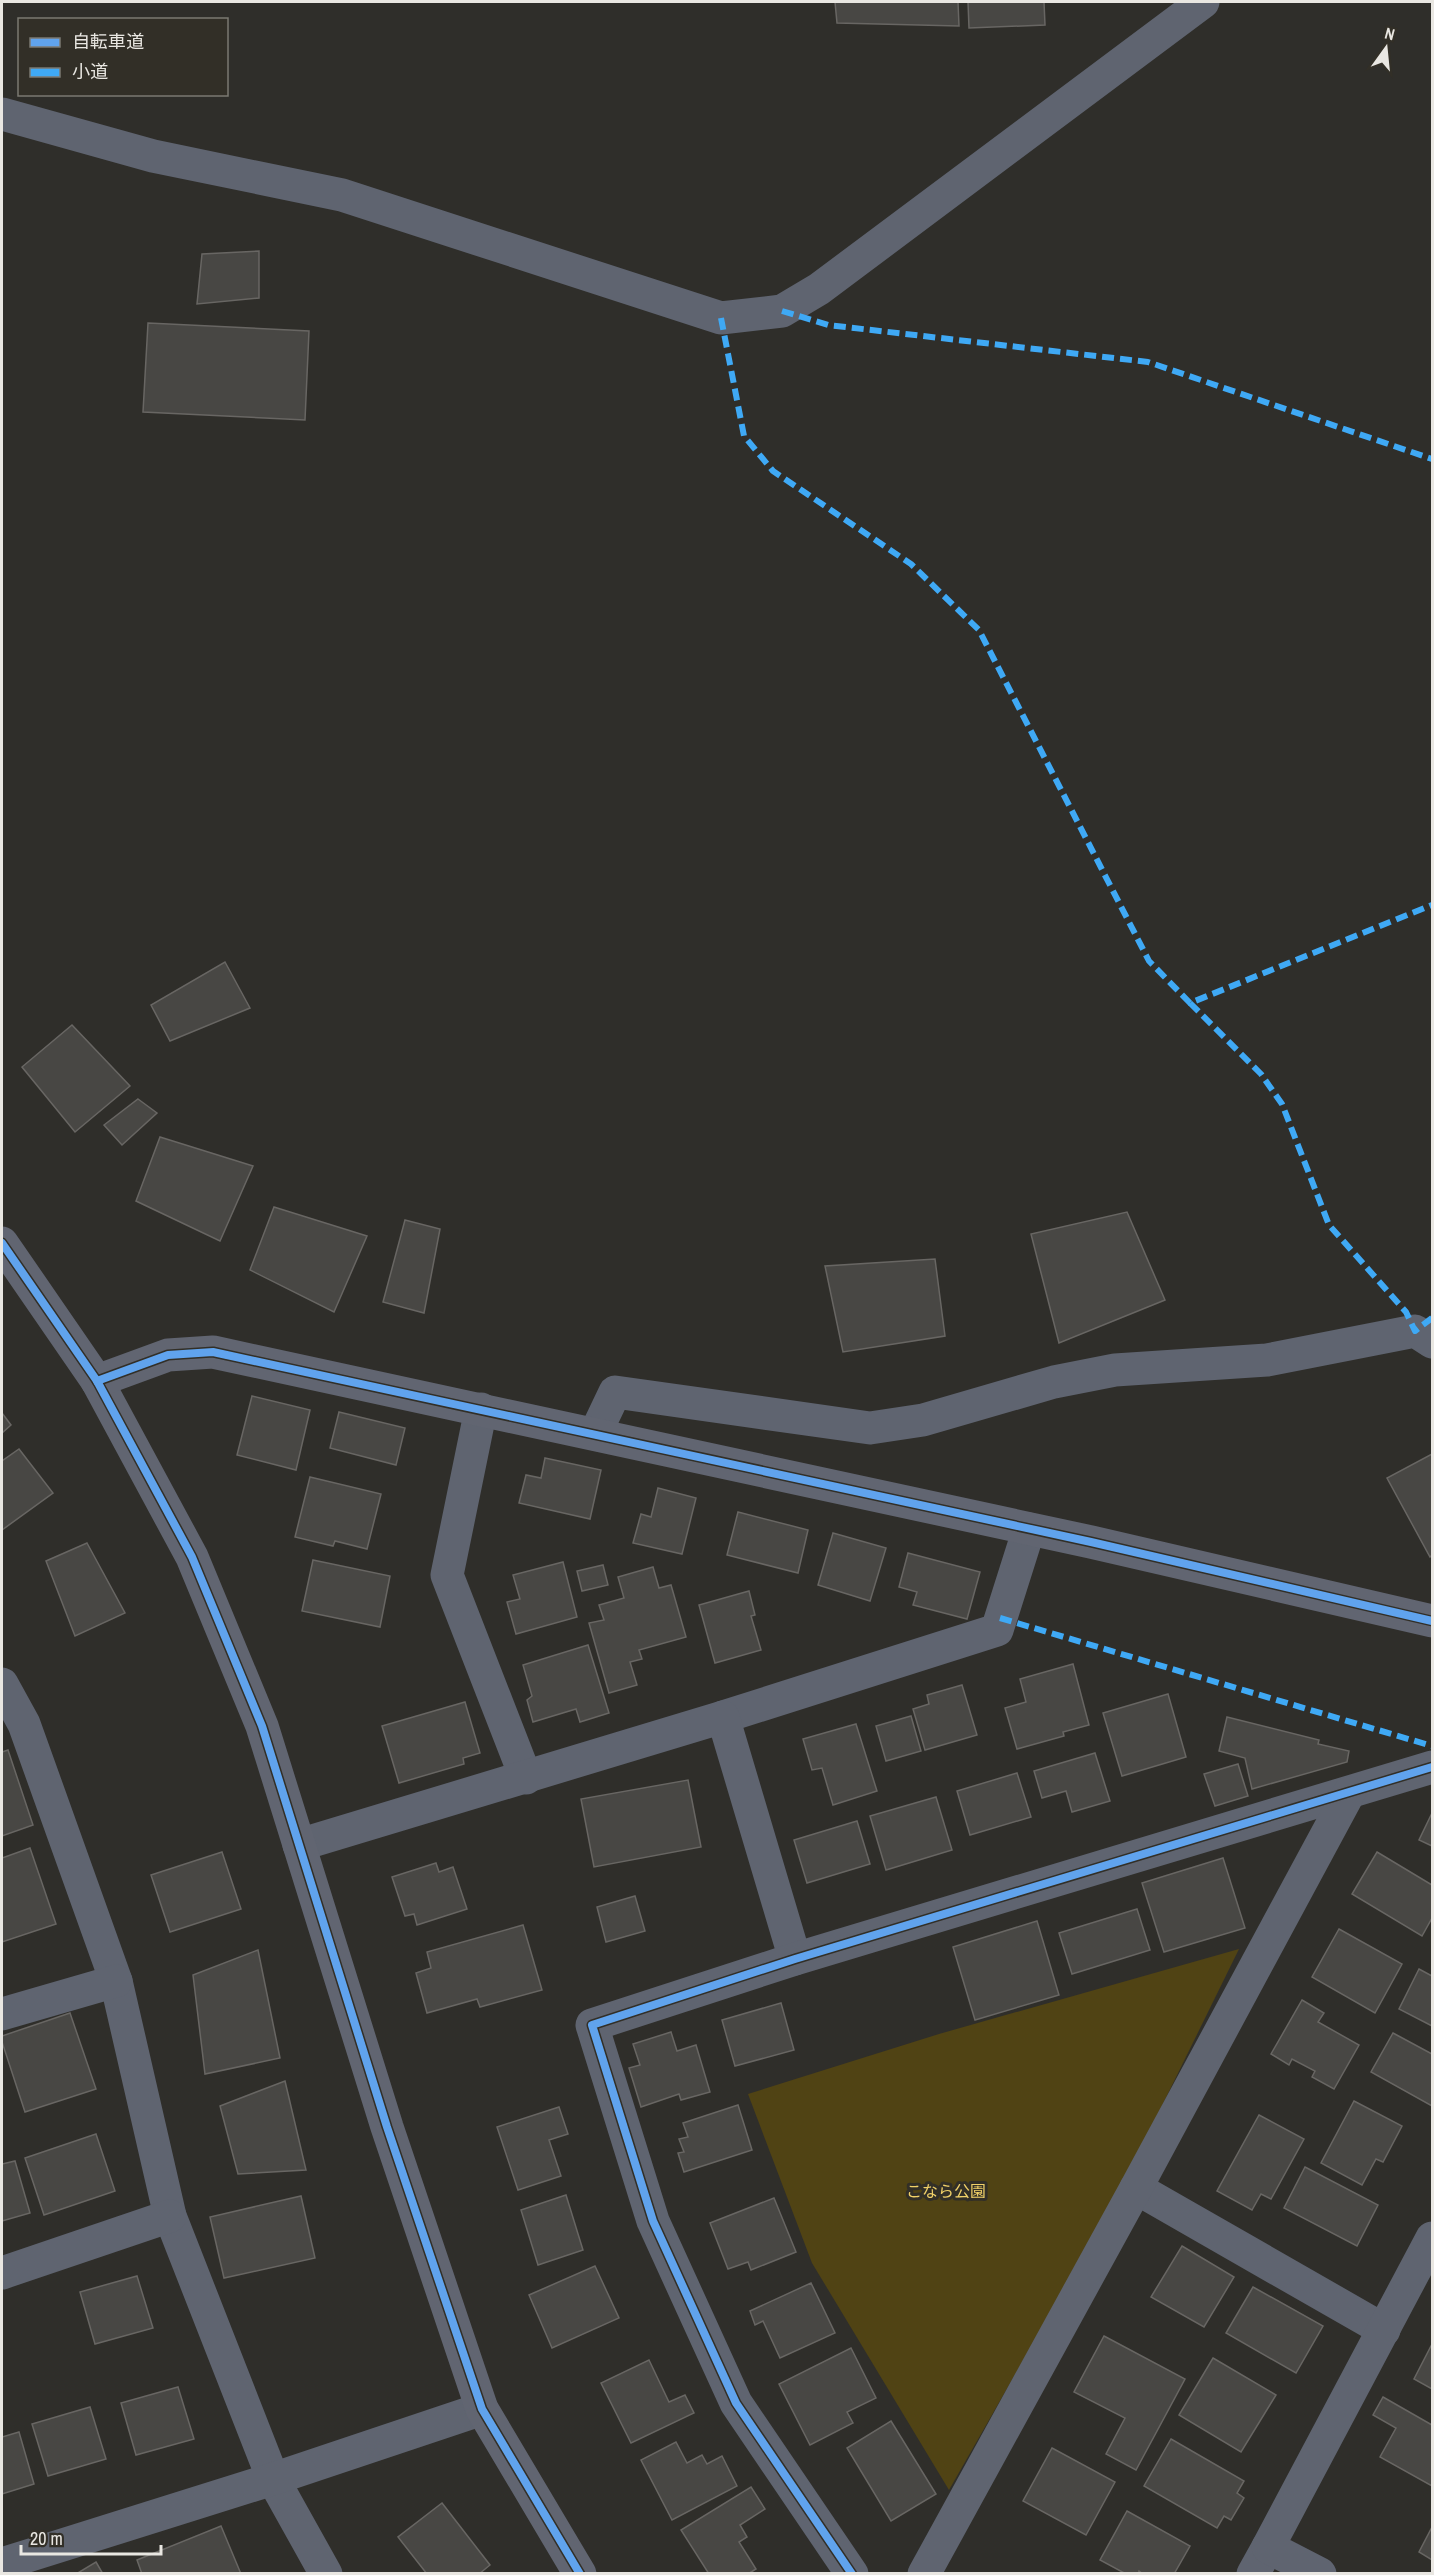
<svg xmlns="http://www.w3.org/2000/svg" width="1434" height="2575" viewBox="0 0 1434 2575" font-family="'Archivo Narrow','Noto Sans JP',sans-serif">
	<style>
		.green { fill: #504314 }
		.building { fill: #484744; stroke: #686663; stroke-width: 1.5 }
		.lines { fill: none; stroke-linecap: round; stroke-linejoin: round }
		.street { stroke: #5f6470; stroke-width: 33 }
		.secondary { stroke: #616571; stroke-width: 33 }
		.quiet { stroke: #3fa9f5; stroke-width: 6; stroke-dasharray: 12 6; stroke-linecap: butt }
		.cycleway-casing { stroke: #322f27; stroke-width: 11 }
		.cycleway { stroke: #60a3ed; stroke-width: 8 }
		.labels { text-anchor: middle; stroke-width: 6; stroke-linejoin: round; paint-order: stroke }
		.park-label { font-size: 16px; fill: #f0d068; stroke: #322f27 }
	</style>
	<rect width="100%" height="100%" fill="#2f2e2a"/>
	<path class="green" d="M 1239,1949 L 1122,2187 L 949,2490 L 812,2263 L 748,2094 L 939,2034 Z"/>
	<g class="building">
		<path d="M 835,2 L 958,2 L 959,26 L 837,23 Z"/>
		<path d="M 968,2 L 1044,2 L 1045,25 L 969,28 Z"/>
		<path d="M 259,251 L 259,298 L 197,304 L 202,254 Z"/>
		<path d="M 148,323 L 309,331 L 305,420 L 143,412 Z"/>
		<path d="M 225,962 L 250,1008 L 170,1041 L 151,1005 Z"/>
		<path d="M 72,1025 L 130,1086 L 75,1132 L 22,1067 Z"/>
		<path d="M 138,1099 L 157,1113 L 122,1145 L 104,1125 Z"/>
		<path d="M 160,1137 L 253,1166 L 220,1241 L 136,1201 Z"/>
		<path d="M 274,1207 L 367,1236 L 334,1312 L 250,1270 Z"/>
		<path d="M 1127,1212 L 1165,1300 L 1059,1343 L 1031,1234 Z"/>
		<path d="M 405,1220 L 440,1229 L 424,1313 L 383,1302 Z"/>
		<path d="M 935,1259 L 945,1336 L 843,1352 L 825,1266 Z"/>
		<path d="M 252,1396 L 310,1410 L 296,1470 L 237,1455 Z"/>
		<path d="M 339,1412 L 405,1428 L 396,1465 L 330,1448 Z"/>
		<path d="M 2,1413 L 11,1425 L 2,1433 Z"/>
		<path d="M 19,1449 L 53,1493 L 2,1530 L 2,1461 Z"/>
		<path d="M 1432,1454 L 1432,1555 L 1430,1557 L 1387,1478 Z"/>
		<path d="M 545,1458 L 601,1470 L 590,1519 L 519,1503 L 526,1475 L 541,1478 Z"/>
		<path d="M 310,1477 L 381,1494 L 367,1549 L 335,1541 L 333,1546 L 295,1537 Z"/>
		<path d="M 658,1488 L 696,1498 L 682,1554 L 633,1543 L 641,1514 L 651,1517 Z"/>
		<path d="M 738,1512 L 808,1530 L 798,1573 L 727,1555 Z"/>
		<path d="M 833,1533 L 886,1548 L 870,1601 L 818,1585 Z"/>
		<path d="M 87,1543 L 125,1613 L 75,1636 L 46,1561 Z"/>
		<path d="M 908,1553 L 980,1572 L 967,1619 L 913,1605 L 917,1592 L 899,1587 Z"/>
		<path d="M 313,1560 L 390,1576 L 380,1627 L 302,1611 Z"/>
		<path d="M 563,1562 L 577,1617 L 516,1634 L 507,1602 L 520,1599 L 513,1575 Z"/>
		<path d="M 603,1565 L 608,1585 L 582,1591 L 577,1571 Z"/>
		<path d="M 653,1567 L 659,1588 L 671,1585 L 686,1637 L 639,1650 L 642,1659 L 630,1662 L 637,1685 L 609,1693 L 589,1623 L 604,1620 L 599,1605 L 624,1598 L 618,1577 Z"/>
		<path d="M 749,1591 L 755,1615 L 751,1616 L 761,1650 L 715,1663 L 699,1605 Z"/>
		<path d="M 588,1645 L 609,1713 L 580,1722 L 576,1709 L 533,1722 L 527,1700 L 532,1696 L 523,1665 Z"/>
		<path d="M 1073,1664 L 1089,1725 L 1063,1732 L 1064,1736 L 1017,1749 L 1005,1708 L 1026,1702 L 1020,1679 Z"/>
		<path d="M 962,1685 L 977,1735 L 925,1750 L 913,1709 L 929,1704 L 927,1695 Z"/>
		<path d="M 1168,1694 L 1186,1757 L 1122,1776 L 1103,1713 Z"/>
		<path d="M 465,1702 L 480,1753 L 463,1758 L 464,1764 L 399,1783 L 382,1726 Z"/>
		<path d="M 911,1716 L 921,1751 L 886,1761 L 876,1726 Z"/>
		<path d="M 1227,1717 L 1319,1740 L 1318,1744 L 1349,1751 L 1347,1762 L 1252,1789 L 1245,1758 L 1219,1751 Z"/>
		<path d="M 856,1724 L 877,1791 L 833,1805 L 822,1768 L 812,1770 L 803,1739 Z"/>
		<path d="M 8,1750 L 33,1825 L 2,1836 L 2,1752 Z"/>
		<path d="M 1095,1753 L 1110,1801 L 1072,1812 L 1066,1791 L 1042,1798 L 1034,1771 Z"/>
		<path d="M 1238,1764 L 1248,1796 L 1215,1806 L 1204,1774 Z"/>
		<path d="M 1017,1773 L 1031,1817 L 970,1835 L 957,1791 Z"/>
		<path d="M 688,1780 L 701,1847 L 594,1867 L 581,1799 Z"/>
		<path d="M 936,1797 L 952,1850 L 886,1870 L 870,1816 Z"/>
		<path d="M 1432,1813 L 1432,1846 L 1419,1840 Z"/>
		<path d="M 857,1821 L 870,1864 L 807,1883 L 794,1840 Z"/>
		<path d="M 30,1848 L 56,1924 L 2,1942 L 2,1858 Z"/>
		<path d="M 222,1852 L 241,1909 L 170,1932 L 151,1875 Z"/>
		<path d="M 1377,1852 L 1432,1885 L 1432,1918 L 1422,1936 L 1352,1894 Z"/>
		<path d="M 1223,1858 L 1245,1928 L 1164,1952 L 1142,1883 Z"/>
		<path d="M 436,1863 L 439,1872 L 453,1867 L 467,1909 L 417,1925 L 414,1914 L 405,1916 L 392,1877 Z"/>
		<path d="M 635,1896 L 645,1931 L 606,1942 L 597,1907 Z"/>
		<path d="M 1137,1909 L 1150,1950 L 1072,1974 L 1059,1933 Z"/>
		<path d="M 1037,1921 L 1059,1995 L 975,2020 L 953,1947 Z"/>
		<path d="M 523,1925 L 542,1990 L 480,2007 L 477,1999 L 427,2013 L 416,1973 L 431,1968 L 427,1952 Z"/>
		<path d="M 1339,1929 L 1402,1964 L 1375,2013 L 1312,1977 Z"/>
		<path d="M 258,1950 L 280,2058 L 205,2074 L 193,1975 Z"/>
		<path d="M 1419,1969 L 1432,1976 L 1432,2026 L 1399,2009 Z"/>
		<path d="M 1302,2000 L 1324,2013 L 1318,2022 L 1359,2045 L 1334,2089 L 1312,2077 L 1315,2071 L 1292,2059 L 1289,2065 L 1271,2054 Z"/>
		<path d="M 781,2003 L 794,2050 L 735,2066 L 722,2020 Z"/>
		<path d="M 70,2013 L 96,2089 L 25,2112 L 2,2042 L 2,2036 Z"/>
		<path d="M 671,2032 L 677,2051 L 696,2045 L 710,2092 L 681,2100 L 679,2094 L 641,2107 L 629,2068 L 640,2065 L 633,2044 Z"/>
		<path d="M 1393,2033 L 1432,2054 L 1432,2106 L 1371,2072 Z"/>
		<path d="M 285,2081 L 306,2170 L 238,2174 L 220,2106 Z"/>
		<path d="M 1354,2101 L 1402,2126 L 1383,2162 L 1376,2159 L 1362,2185 L 1321,2163 Z"/>
		<path d="M 738,2105 L 752,2150 L 684,2172 L 678,2153 L 684,2152 L 679,2139 L 688,2137 L 683,2123 Z"/>
		<path d="M 559,2107 L 568,2134 L 549,2140 L 561,2176 L 518,2190 L 497,2127 Z"/>
		<path d="M 1259,2115 L 1304,2139 L 1271,2199 L 1261,2194 L 1252,2210 L 1217,2191 Z"/>
		<path d="M 96,2134 L 115,2191 L 44,2215 L 25,2158 Z"/>
		<path d="M 15,2161 L 30,2213 L 2,2221 L 2,2164 Z"/>
		<path d="M 1305,2167 L 1378,2205 L 1357,2246 L 1284,2208 Z"/>
		<path d="M 566,2195 L 583,2250 L 538,2265 L 521,2210 Z"/>
		<path d="M 301,2196 L 315,2258 L 224,2278 L 210,2217 Z"/>
		<path d="M 774,2198 L 796,2252 L 751,2270 L 748,2262 L 728,2269 L 710,2223 Z"/>
		<path d="M 1182,2246 L 1234,2277 L 1204,2327 L 1151,2297 Z"/>
		<path d="M 595,2266 L 619,2318 L 552,2348 L 529,2295 Z"/>
		<path d="M 137,2276 L 153,2328 L 95,2344 L 80,2292 Z"/>
		<path d="M 811,2283 L 835,2333 L 780,2358 L 763,2321 L 755,2325 L 750,2311 Z"/>
		<path d="M 1253,2287 L 1323,2326 L 1296,2373 L 1226,2333 Z"/>
		<path d="M 1104,2336 L 1185,2379 L 1136,2470 L 1106,2454 L 1125,2418 L 1074,2392 Z"/>
		<path d="M 1432,2344 L 1432,2389 L 1414,2379 Z"/>
		<path d="M 851,2348 L 876,2398 L 847,2412 L 853,2423 L 810,2445 L 779,2384 Z"/>
		<path d="M 1213,2358 L 1276,2395 L 1241,2452 L 1179,2415 Z"/>
		<path d="M 649,2360 L 669,2402 L 685,2395 L 694,2413 L 631,2443 L 601,2383 Z"/>
		<path d="M 178,2387 L 194,2439 L 136,2455 L 121,2403 Z"/>
		<path d="M 1383,2397 L 1432,2425 L 1432,2486 L 1380,2457 L 1396,2428 L 1373,2415 Z"/>
		<path d="M 90,2407 L 106,2459 L 48,2476 L 32,2424 Z"/>
		<path d="M 891,2421 L 936,2494 L 891,2521 L 847,2448 Z"/>
		<path d="M 19,2432 L 34,2484 L 2,2494 L 2,2437 Z"/>
		<path d="M 1171,2439 L 1244,2481 L 1237,2493 L 1244,2498 L 1231,2520 L 1224,2516 L 1217,2528 L 1144,2486 Z"/>
		<path d="M 676,2442 L 687,2463 L 702,2455 L 707,2464 L 722,2456 L 737,2486 L 672,2520 L 641,2460 Z"/>
		<path d="M 1052,2448 L 1115,2482 L 1086,2535 L 1023,2501 Z"/>
		<path d="M 751,2487 L 765,2509 L 740,2525 L 747,2537 L 739,2542 L 756,2569 L 748,2574 L 709,2574 L 681,2530 Z"/>
		<path d="M 442,2503 L 490,2565 L 479,2574 L 427,2574 L 398,2537 Z"/>
		<path d="M 1127,2511 L 1190,2546 L 1174,2574 L 1143,2574 L 1139,2571 L 1138,2574 L 1126,2574 L 1100,2560 Z"/>
		<path d="M 221,2526 L 241,2574 L 142,2574 L 137,2560 Z"/>
		<path d="M 1432,2527 L 1432,2560 L 1419,2552 Z"/>
		<path d="M 96,2562 L 103,2574 L 76,2574 Z"/>
	</g>
	<g class="lines">
		<g class="street">
			<path d="M 2,114 L 153,156 L 342,195 L 721,318 L 782,311 L 819,289 L 1203,2"/>
			<path d="M 481,1409 L 447,1575 L 526,1778"/>
			<path d="M 595,1434 L 615,1392 L 870,1428 L 923,1420 L 1054,1382 L 1115,1370 L 1267,1360 L 1415,1331 L 1432,1342"/>
			<path d="M 2,1684 L 24,1724 L 116,1981 L 170,2216 L 273,2479 L 326,2574"/>
			<path d="M 723,1717 L 997,1630 L 1029,1529"/>
			<path d="M 299,1845 L 723,1717 L 795,1959"/>
			<path d="M 2,2014 L 116,1981"/>
			<path d="M 1136,2188 L 1384,2330"/>
			<path d="M 2,2273 L 170,2216"/>
			<path d="M 2,2564 L 273,2479 L 482,2409"/>
			<path d="M 852,2574 L 736,2403 L 653,2221 L 592,2025 L 795,1959 L 1432,1767"/>
			<path d="M 924,2574 L 1136,2188 L 1349,1793"/>
			<path d="M 1253,2574 L 1268,2547"/>
			<path d="M 1320,2574 L 1268,2547 L 1432,2238"/>
		</g>
		<g class="secondary">
			<path d="M 2,1243 L 97,1381 L 192,1557 L 262,1726 L 387,2127 L 482,2409 L 580,2574"/>
			<path d="M 97,1381 L 168,1355 L 213,1352 L 1091,1542 L 1432,1621"/>
		</g>
		<g class="quiet">
			<path d="M 782,311 L 828,325 L 1148,362 L 1432,459"/>
			<path d="M 721,318 L 744,436 L 773,471 L 911,564 L 979,630 L 1149,961 L 1190,1003 L 1432,905"/>
			<path d="M 1190,1003 L 1261,1074 L 1282,1104 L 1329,1225 L 1406,1312 L 1415,1331 L 1432,1318"/>
			<path d="M 1000,1618 L 1432,1746"/>
		</g>
		<g class="cycleway-casing">
			<g id="cycleway">
				<path d="M 2,1243 L 97,1381 L 192,1557 L 262,1726 L 387,2127 L 482,2409 L 580,2574"/>
				<path d="M 97,1381 L 168,1355 L 213,1352 L 1091,1542 L 1432,1621"/>
				<path d="M 852,2574 L 736,2403 L 653,2221 L 592,2025 L 795,1959 L 1432,1767"/>
			</g>
		</g>
		<use href="#cycleway" class="cycleway"/>
	</g>
	<g class="labels">
		<g class="park-label">
			<text x="946" y="2197">こなら公園</text>
		</g>
	</g>
	<rect width="1434" height="2575" fill="none" stroke="#e9e7e2" stroke-width="6"/>
	<rect x="18" y="18" width="210" height="78" fill="#322f27" stroke="#7b7972" stroke-width="1.5"/>
	<rect x="30" y="38" width="30" height="9" fill="#60a3ed" stroke="#7b7972" stroke-width="1.5"/>
	<text x="72" y="48" font-size="18" fill="#e9e7e2">自転車道</text>
	<rect x="30" y="68" width="30" height="9" fill="#3fa9f5" stroke="#7b7972" stroke-width="1.5"/>
	<text x="72" y="78" font-size="18" fill="#e9e7e2">小道</text>
	<g transform="translate(1386 48) rotate(15)" stroke="#322f27" stroke-width="4.5" paint-order="stroke">
	<path d="M0-4.5L10 22L0 15L-10 22Z" fill="#e9e7e2"/>
	<text y="-9" font-size="16" font-weight="bold" text-anchor="middle" fill="#e9e7e2">N</text>
	</g>
	<path d="M21 2545v9h140v-9" fill="none" stroke="#e9e7e2" stroke-width="3"/>
	<text x="30" y="2545" font-size="18" fill="#e9e7e2" stroke="#322f27" stroke-width="4.5" paint-order="stroke">20 m</text>
</svg>
